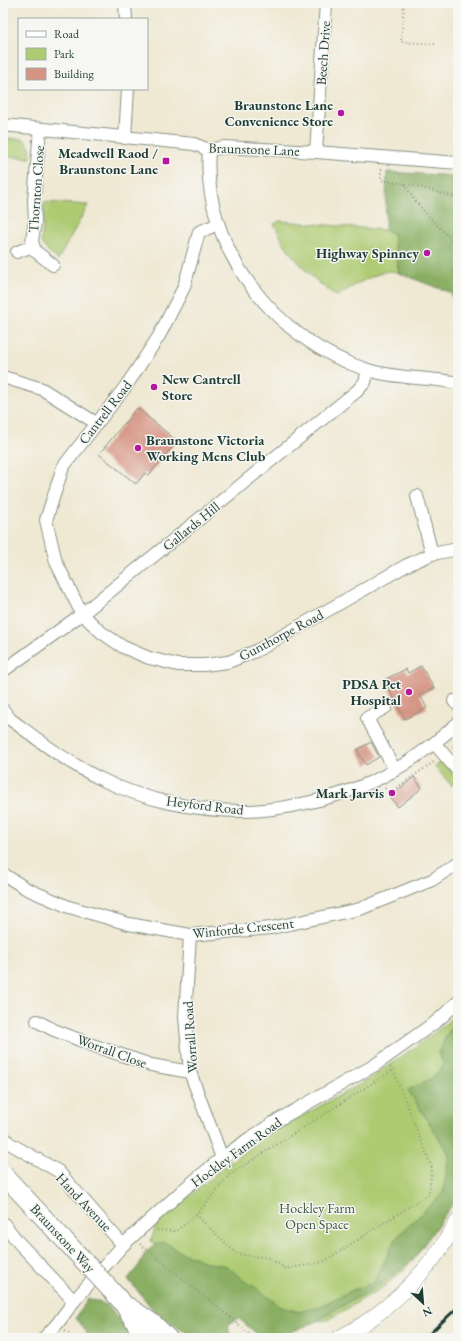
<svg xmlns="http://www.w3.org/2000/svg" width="461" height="1341" viewBox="0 0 461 1341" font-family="'EB Garamond',serif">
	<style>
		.green { fill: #aecb72; stroke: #668453 }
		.forest { fill: #8aaf64; stroke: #54764c }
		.building { fill: #d69584 }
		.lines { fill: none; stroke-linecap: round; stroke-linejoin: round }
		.minor-casing { stroke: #879283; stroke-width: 14 }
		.major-casing { stroke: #879283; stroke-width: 16 }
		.highway-casing { stroke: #879283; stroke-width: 20 }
		.path { stroke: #879283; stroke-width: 2; stroke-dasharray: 1 3; stroke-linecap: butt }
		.minor { stroke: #fff; stroke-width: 12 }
		.major { stroke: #fff; stroke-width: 15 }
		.highway { stroke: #fff; stroke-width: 18 }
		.rail { stroke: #1f3d34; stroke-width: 3 }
		.highway-bridge-casing { stroke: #879283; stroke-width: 20; stroke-linecap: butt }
		.highway-bridge { stroke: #fff; stroke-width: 18 }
		.poi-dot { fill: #b5179e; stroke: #f6f6f2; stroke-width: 1.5 }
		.labels { text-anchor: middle; stroke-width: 3; stroke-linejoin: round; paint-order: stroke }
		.street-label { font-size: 14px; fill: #1f3d34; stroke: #f6f6f2 }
		.poi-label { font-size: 14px; font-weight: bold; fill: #1f3d34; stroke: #f6f6f2; text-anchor: end }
		.park-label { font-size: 14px; fill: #3c5940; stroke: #f6f6f2 }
	</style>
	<rect width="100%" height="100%" fill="#f6f6f2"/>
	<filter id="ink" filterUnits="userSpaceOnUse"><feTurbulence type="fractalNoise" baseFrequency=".025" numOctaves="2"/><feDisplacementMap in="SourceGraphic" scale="8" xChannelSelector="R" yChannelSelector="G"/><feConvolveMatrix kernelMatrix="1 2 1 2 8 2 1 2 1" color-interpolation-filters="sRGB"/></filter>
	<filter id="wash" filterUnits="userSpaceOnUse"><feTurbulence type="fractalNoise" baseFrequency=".012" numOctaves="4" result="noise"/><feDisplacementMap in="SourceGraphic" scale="16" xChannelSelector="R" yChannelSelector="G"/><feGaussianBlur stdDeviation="0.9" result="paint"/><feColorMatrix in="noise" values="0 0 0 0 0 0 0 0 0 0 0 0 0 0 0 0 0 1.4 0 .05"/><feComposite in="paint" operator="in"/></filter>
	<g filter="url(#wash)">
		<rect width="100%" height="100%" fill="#efe8d2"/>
		<g class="green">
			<path d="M 3,138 L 24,139 L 30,147 L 31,158 L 3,156 Z"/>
			<path d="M 44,202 L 88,205 L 58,260 L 43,246 L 41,242 L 44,217 Z"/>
			<path d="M 280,221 L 385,230 L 393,233 L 399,273 C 396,272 392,271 389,271 C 375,273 349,288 337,296 C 318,284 301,267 288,249 C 282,242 279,232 274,224 Z"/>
			<path d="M 443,760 L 458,777 L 458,780 L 452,786 L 435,767 Z"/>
			<path d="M 458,1014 L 458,1192 L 405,1269 L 383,1287 L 328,1320 L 286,1323 L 151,1241 L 156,1225 L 226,1165 L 267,1135 L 364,1082 L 397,1060 L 430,1036 Z"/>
		</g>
		<g class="forest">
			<path d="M 387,172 L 458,176 L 458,316 L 451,293 L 399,273 L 393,233 L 385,230 Z"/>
			<path d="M 458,1023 L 458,1196 L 414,1259 L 379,1285 L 313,1323 L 276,1338 L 267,1338 L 257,1334 L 238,1318 L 228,1324 L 230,1334 L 223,1338 L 212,1335 L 191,1335 L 175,1326 L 154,1311 L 128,1279 L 140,1264 L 145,1253 L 156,1243 L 166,1243 L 182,1253 L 209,1263 L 227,1266 L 244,1281 L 255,1287 L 281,1307 L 299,1312 L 318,1307 L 353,1290 L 371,1284 L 375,1281 L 395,1239 L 443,1193 L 449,1154 L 408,1090 L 432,1078 L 444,1065 L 438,1053 L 450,1029 Z"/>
			<path d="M 88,1298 L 107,1305 L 128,1330 L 132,1338 L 87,1338 L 87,1333 L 76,1318 Z"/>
		</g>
		<g id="blocks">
			<g class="building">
				<path d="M 137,408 L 177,441 L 149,475 L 145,473 L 136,484 L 99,454 Z"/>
				<path d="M 421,666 L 434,688 L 420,695 L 427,708 L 405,719 L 384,680 L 406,669 L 408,673 Z"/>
				<path d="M 371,742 L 379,757 L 366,765 L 357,750 Z"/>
				<path d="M 414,777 L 422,788 L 398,807 L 390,797 Z"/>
			</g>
		</g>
	</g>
	<g filter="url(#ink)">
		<use href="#blocks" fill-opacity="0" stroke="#879283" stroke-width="1"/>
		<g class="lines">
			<g class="minor-casing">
				<g id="minor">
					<path d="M 125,3 L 126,19"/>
					<path d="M 3,125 L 194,144 L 209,150 L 224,147 L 316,152 L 458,163"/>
					<path d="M 40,129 L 34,200 L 35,222 L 32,241 L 35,251 L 53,265"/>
					<path d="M 125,138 L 128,89"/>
					<path d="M 209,150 C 201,247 276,342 368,370 C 397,379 428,377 458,383"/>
					<path d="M 316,152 L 326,3"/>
					<path d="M 218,224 L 199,232 L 184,287 L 159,336 L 126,386 L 63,467 L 46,520 L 56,562 L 82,614 L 101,632 L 123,647 L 149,658 L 178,665 L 204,665 L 228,662 L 256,651 L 407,565 L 432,554 L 458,549"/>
					<path d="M 17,252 L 33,246"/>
					<path d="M 3,377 L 42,389 L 96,423"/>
					<path d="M 417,496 L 432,554"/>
					<path d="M 3,671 L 82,614 L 357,391 L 365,382 L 368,370"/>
					<path d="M 454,701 L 458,705"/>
					<path d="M 386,707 L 367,718 L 395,770"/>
					<path d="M 3,710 L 10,719 C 40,741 69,764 103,780 C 144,800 193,810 238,811 C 275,812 328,800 362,786 C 398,772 430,748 458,723"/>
					<path d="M 435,744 L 458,771"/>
					<path d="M 3,874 L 27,889 L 69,907 L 129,924 L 190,935 L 271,928 L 360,909 L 432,880 L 458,863"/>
					<path d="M 190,935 L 185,1017 L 190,1072 L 222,1158"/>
					<path d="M 37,1021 L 54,1030 L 95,1046 L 151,1065 L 190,1072"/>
					<path d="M 3,1136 L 9,1143 L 58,1171 L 123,1245"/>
					<path d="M 3,1223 L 19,1243 L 74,1301"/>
					<path d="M 44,1338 L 57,1324 L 74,1301 L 123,1245 L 183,1190 L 222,1158 L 247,1140 L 278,1120 L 375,1065 L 437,1021 L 458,1002"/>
				</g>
			</g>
			<g class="major-casing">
				<path id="major" d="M 339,1338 C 373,1321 404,1294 429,1264 C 440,1251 449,1235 458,1221"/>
			</g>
			<g class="highway-casing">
				<g id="highway">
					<path d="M 110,1289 L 122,1302 L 145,1338"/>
					<path d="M 129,1307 L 155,1325 L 168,1338"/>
				</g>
			</g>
			<g class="path">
				<path d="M 404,3 L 401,42 L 437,44"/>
				<path d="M 381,169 L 381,180 L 416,186 L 458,198"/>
				<path d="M 405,184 C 418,210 440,226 458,247"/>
				<path d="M 453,747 L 458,742"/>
				<path d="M 385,788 L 388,793 L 392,791 L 435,761"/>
				<path d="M 196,1215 L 229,1175 L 393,1070"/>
				<path d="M 157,1230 L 176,1231 L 196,1215 L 237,1254 L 269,1258 L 286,1269 L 323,1262 L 429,1194 L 432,1168 L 393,1070 L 390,1067"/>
				<path d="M 140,1244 L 232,1319 L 253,1338"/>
				<path d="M 65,1331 L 73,1338"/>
			</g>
			<use href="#minor" class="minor"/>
			<use href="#major" class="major"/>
			<use href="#highway" class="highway"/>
			<path class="rail" d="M 425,1338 L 458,1307"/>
			<g class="highway-bridge-casing">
				<path id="highway-bridge" d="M 3,1174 L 110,1289"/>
			</g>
			<use href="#highway-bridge" class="highway-bridge"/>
		</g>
	</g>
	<g class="poi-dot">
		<circle cx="341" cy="113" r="4"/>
		<rect x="162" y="157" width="8" height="8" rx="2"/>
		<circle cx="427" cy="253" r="4"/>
		<circle cx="154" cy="387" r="4"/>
		<circle cx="138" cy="448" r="4"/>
		<circle cx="409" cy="692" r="4"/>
		<circle cx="392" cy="793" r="4"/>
	</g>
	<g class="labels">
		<g class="street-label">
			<text transform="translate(323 53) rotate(-86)" y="5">Beech Drive</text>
			<text transform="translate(254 149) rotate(2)" y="5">Braunstone Lane</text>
			<text transform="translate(36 189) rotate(-86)" y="5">Thornton Close</text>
			<text transform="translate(105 412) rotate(-52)" y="5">Cantrell Road</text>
			<text transform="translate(191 526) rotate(-39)" y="5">Gallards Hill</text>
			<text transform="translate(281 635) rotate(-28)" y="5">Gunthorpe Road</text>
			<text transform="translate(205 805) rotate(7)" y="5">Heyford Road</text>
			<text transform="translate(243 928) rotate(-6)" y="5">Winforde Crescent</text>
			<text transform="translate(190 1037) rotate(-94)" y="5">Worrall Road</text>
			<text transform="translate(112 1051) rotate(20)" y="5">Worrall Close</text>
			<text transform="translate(236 1152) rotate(-36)" y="5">Hockley Farm Road</text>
			<text transform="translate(84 1202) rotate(47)" y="5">Hand Avenue</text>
			<text transform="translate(63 1238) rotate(47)" y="5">Braunstone Way</text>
		</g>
		<g class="poi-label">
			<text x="333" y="110">Braunstone Lane<tspan x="333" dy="16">Convenience Store</tspan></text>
			<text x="158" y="158">Meadwell Raod /<tspan x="158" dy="16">Braunstone Lane</tspan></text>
			<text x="419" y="258">Highway Spinney</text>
			<text x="162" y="384" text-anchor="start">New Cantrell<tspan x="162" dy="16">Store</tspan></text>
			<text x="146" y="445" text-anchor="start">Braunstone Victoria<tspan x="146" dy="16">Working Mens Club</tspan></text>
			<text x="401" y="689">PDSA Pet<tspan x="401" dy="16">Hospital</tspan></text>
			<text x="384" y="798">Mark Jarvis</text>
		</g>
		<g class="park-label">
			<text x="317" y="1213">Hockley Farm<tspan x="317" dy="16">Open Space</tspan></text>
		</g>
	</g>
	<rect width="461" height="1341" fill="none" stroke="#f6f6f2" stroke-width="16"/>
	<rect x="18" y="18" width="130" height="72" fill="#f6f6f2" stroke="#a0aca6"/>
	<rect x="26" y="31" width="20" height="6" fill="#ffffff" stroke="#a0aca6"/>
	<text x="54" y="38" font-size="12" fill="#1f3d34">Road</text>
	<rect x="26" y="48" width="20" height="12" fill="#aecb72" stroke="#a0aca6"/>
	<text x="54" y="58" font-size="12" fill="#1f3d34">Park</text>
	<rect x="26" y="68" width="20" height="12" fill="#d69584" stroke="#a0aca6"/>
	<text x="54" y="78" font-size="12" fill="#1f3d34">Building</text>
	<g transform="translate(423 1303) rotate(154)" stroke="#f6f6f2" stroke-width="3" paint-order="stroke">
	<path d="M0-3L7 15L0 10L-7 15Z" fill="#1f3d34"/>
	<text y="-6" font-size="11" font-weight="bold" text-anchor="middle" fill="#1f3d34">N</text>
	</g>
</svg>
